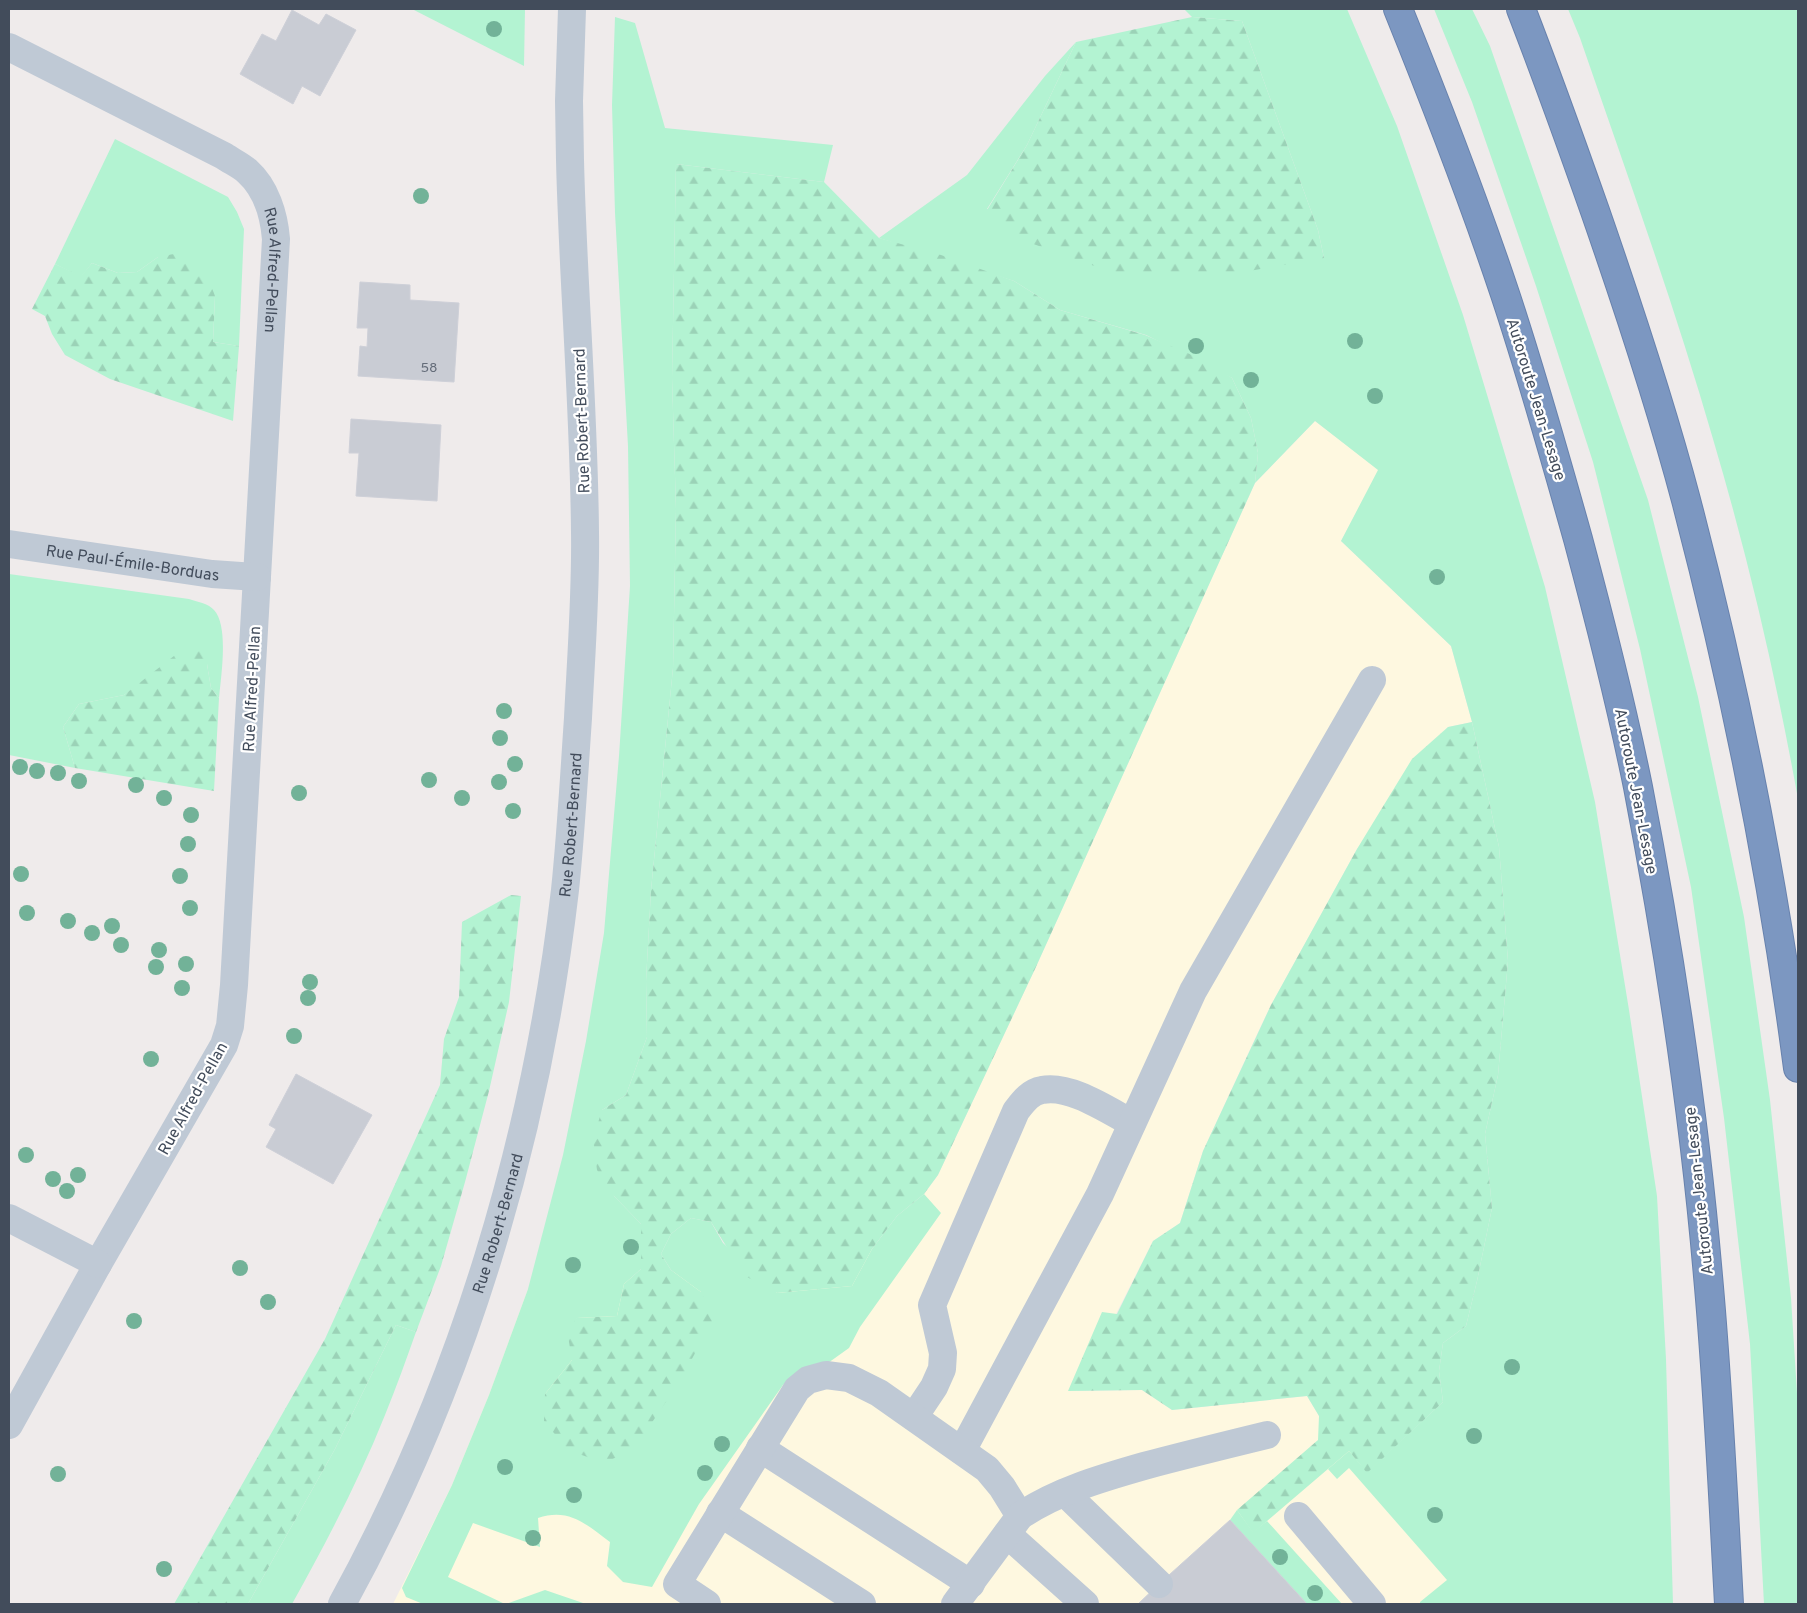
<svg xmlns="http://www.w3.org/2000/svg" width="1807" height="1613" viewBox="0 0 1807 1613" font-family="Overpass,sans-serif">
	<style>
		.commercial { fill: #fef8e0 }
		.green { fill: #b3f3d2 }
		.forest { fill: url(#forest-firs) }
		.building { fill: #c9ccd4; stroke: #ced0d8 }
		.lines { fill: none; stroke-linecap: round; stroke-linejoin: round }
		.highway-casing { stroke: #6882ad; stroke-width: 30 }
		.minor { stroke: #bfc9d5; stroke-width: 28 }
		.highway { stroke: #7c97c1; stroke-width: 28 }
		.tree { fill: #72b298 }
		.labels { text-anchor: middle; stroke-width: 4.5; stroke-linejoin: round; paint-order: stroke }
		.number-label { font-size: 14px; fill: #646c79 }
		.street-label { font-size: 16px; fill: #424c5b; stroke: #fff }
	</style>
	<defs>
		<pattern id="forest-firs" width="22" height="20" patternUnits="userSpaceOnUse" patternTransform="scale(1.25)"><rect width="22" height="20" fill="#b3f3d2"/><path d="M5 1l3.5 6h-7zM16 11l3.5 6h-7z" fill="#9bd2b7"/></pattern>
	</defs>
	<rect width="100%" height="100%" fill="#efebeb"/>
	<path class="commercial" d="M 1315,421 L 1379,470 L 1341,541 L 1451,646 L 1472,722 L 1448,727 L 1357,849 L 1271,1005 L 1259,1030 L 1203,1151 L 1180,1223 L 1153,1241 L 1077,1391 L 1142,1390 L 1172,1410 L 1307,1396 L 1319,1416 L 1552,1604 L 393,1604 L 452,1485 L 489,1395 L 528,1289 L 872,1249 L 924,1194 L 938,1175 L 1035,969 L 1255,483 Z"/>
	<g class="green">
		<path d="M 412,9 L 525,9 L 524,66 Z"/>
		<path d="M 1184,9 L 1347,9 L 1397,126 L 1463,315 L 1545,587 L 1595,802 L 1629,1010 L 1657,1196 L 1666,1359 L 1673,1604 L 1420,1604 L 1420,1602 L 1447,1580 L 1349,1468 L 1337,1479 L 1328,1469 L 1349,1451 L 1367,1472 L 1443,1402 L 1439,1371 L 1443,1343 L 1466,1326 L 1477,1281 L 1492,1208 L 1485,1134 L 1498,1075 L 1508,961 L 1499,847 L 1472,722 L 1451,646 L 1341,541 L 1378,470 L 1315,421 L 1255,483 L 1258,453 L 1251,418 L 1232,378 L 1146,335 L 1060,310 L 1014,281 L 879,238 L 967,175 L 1045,76 L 1076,42 L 1027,145 L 987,209 L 1324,258 L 1318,230 L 1242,21 L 1192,17 Z"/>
		<path d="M 1434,9 L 1472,9 L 1490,46 L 1648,500 L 1698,697 L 1744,917 L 1770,1100 L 1791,1298 L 1798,1409 L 1798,1604 L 1764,1604 L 1750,1344 L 1724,1118 L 1691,887 L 1640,649 L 1593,462 L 1536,286 L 1472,102 Z"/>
		<path d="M 1568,9 L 1798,9 L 1798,799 C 1776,677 1748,557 1713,439 C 1674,304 1626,171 1580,38 Z"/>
		<path d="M 615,17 L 635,23 L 665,128 L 833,145 L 824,182 L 676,164 L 672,378 L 676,509 L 673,668 L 651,890 L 646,981 L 647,1037 L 626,1095 L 602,1110 L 614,1196 L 641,1224 L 641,1269 L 624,1284 L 617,1316 L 577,1318 L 572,1360 L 545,1394 L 701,1292 L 671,1270 L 661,1254 L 671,1234 L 691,1218 L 711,1222 L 723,1243 L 777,1293 L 852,1286 L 872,1249 L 897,1216 L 924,1194 L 941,1213 L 860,1327 L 849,1348 L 821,1368 L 800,1371 L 783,1385 L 699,1504 L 652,1587 L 623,1582 L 607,1566 L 610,1542 C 587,1525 569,1507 538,1518 L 540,1547 L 473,1523 L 448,1577 L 505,1604 L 423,1604 L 406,1597 L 402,1588 L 452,1485 L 489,1395 L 528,1289 L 563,1155 L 586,1041 L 604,933 L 619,756 L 630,586 L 628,446 L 615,213 L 612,105 Z"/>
		<path d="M 115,139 L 228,197 L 237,212 L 244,229 L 239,346 L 213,342 L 215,296 L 158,257 L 137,272 L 118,273 L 92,263 L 81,277 L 55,264 Z"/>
		<path d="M 9,574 L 189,599 C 197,602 208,603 214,610 C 229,626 221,676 219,698 L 211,688 L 207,664 L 140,684 L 124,695 L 79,704 L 63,727 L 75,768 L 9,755 Z"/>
		<path d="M 396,1325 L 416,1332 C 406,1360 396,1388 385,1415 C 359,1480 326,1543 292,1604 L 248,1604 L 335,1449 Z"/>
		<path d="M 1237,1510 L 1253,1532 L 1267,1521 L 1342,1604 L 1307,1604 L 1230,1520 Z"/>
		<path d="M 545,1590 L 586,1604 L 506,1604 Z"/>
	</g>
	<g class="forest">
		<path d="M 1192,17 L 1242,21 L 1318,230 L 1324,258 L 1243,272 L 1111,272 L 1014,237 L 987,210 L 1027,145 L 1076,42 Z"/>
		<path d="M 676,164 L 824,182 L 879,238 L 941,255 L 1014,281 L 1060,310 L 1145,335 L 1206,361 L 1232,378 L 1251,418 L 1258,453 L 1255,483 L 1035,969 L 938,1175 L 924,1194 L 897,1216 L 872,1249 L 852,1286 L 777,1293 L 745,1276 L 711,1222 L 691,1218 L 671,1234 L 661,1254 L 671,1270 L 701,1292 L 714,1318 L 680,1381 L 634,1449 L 604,1463 L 568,1450 L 544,1421 L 545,1394 L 572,1360 L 567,1330 L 577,1318 L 617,1316 L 624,1284 L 641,1269 L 641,1224 L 614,1196 L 597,1170 L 593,1139 L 602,1110 L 626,1095 L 647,1037 L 646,981 L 651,890 L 673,668 L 676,509 L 672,378 Z"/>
		<path d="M 184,252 L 205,270 L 215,296 L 213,342 L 239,346 L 233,421 L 110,379 L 65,355 L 52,334 L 45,316 L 32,309 L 55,264 L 81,276 L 92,263 L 118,273 L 137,272 L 158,257 Z"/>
		<path d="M 203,649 L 207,664 L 211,688 L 219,698 L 214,791 L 75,768 L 63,727 L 79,704 L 124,695 L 179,652 Z"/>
		<path d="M 1472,722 L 1499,847 L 1508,961 L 1498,1075 L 1485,1134 L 1492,1208 L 1477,1281 L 1466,1326 L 1443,1343 L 1439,1371 L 1443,1402 L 1367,1473 L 1349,1451 L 1253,1533 L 1237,1510 L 1318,1440 L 1319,1416 L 1307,1396 L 1172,1410 L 1142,1390 L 1068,1391 L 1102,1312 L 1117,1314 L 1153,1241 L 1180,1223 L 1203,1151 L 1271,1005 L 1357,849 L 1412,759 L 1448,727 Z"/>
		<path d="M 511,895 L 521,896 L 509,1002 L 489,1091 L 465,1182 L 441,1266 L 416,1332 L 396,1325 L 335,1449 L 248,1604 L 174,1604 L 325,1339 L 440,1085 L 444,1039 L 459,997 L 462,922 Z"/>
	</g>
	<g class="building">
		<path d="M 292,10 L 319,25 L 326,14 L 356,30 L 320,96 L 302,86 L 293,104 L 240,74 L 262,34 L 276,41 Z"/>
		<path d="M 360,282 L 410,285 L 410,300 L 459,303 L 454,382 L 358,376 L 360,346 L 367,347 L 368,328 L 357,328 Z"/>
		<path d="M 351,419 L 441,425 L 437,501 L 356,496 L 359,453 L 349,453 Z"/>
		<path d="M 296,1074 L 372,1115 L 333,1184 L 266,1147 L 276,1129 L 269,1125 Z"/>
		<path d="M 1230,1520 L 1307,1604 L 1138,1604 L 1159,1584 Z"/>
	</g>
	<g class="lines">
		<g class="highway-casing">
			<g id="highway">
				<path d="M 1398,9 C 1436,103 1473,198 1505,294 C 1532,375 1555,457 1578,539 C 1600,621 1621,703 1638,787 C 1669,948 1694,1112 1708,1276 C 1718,1385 1723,1495 1729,1604"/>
				<path d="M 1521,9 C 1547,76 1571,143 1595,211 C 1628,306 1660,402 1686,500 C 1735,687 1773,876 1798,1068"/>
			</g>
		</g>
		<g class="minor">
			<path id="s1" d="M 9,47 L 224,156 C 231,161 240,165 247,171 C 266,188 274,215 276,239 L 234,985 L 230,1026 L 224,1045 L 98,1264 L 9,1425"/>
			<path id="s2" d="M 9,544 L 212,574 L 257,577"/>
			<path d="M 9,1218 L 98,1264"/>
			<path d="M 914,1417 L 934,1387 L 942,1369 L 943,1353 L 932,1305 L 1016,1111 C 1023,1102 1030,1092 1042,1090 C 1070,1084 1109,1111 1132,1123"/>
			<path d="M 760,1448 L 971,1584"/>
			<path d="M 962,1451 L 1100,1194 L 1193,991 L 1372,680"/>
			<path d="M 1065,1493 L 1159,1584"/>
			<path d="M 720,1513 L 862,1604"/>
			<path d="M 1298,1516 L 1372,1604"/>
			<path d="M 1007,1534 L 1085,1604"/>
			<path id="s3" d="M 342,1604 C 463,1384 536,1139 565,890 C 571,833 574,776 578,718 C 581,657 586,594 585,532 C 584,408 573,284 570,160 L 569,101 L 572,9"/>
			<path d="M 707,1604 L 677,1584 L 797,1389 L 808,1380 L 826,1375 L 849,1378 L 879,1393 L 987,1469 L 1002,1487 L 1020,1516"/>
			<path d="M 955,1604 L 1020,1516 C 1057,1491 1102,1478 1144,1466 C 1185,1455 1226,1445 1267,1435"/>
		</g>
		<use href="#highway" class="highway"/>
	</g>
	<g class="tree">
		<circle cx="494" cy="29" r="8"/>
		<circle cx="421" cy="196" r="8"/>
		<circle cx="1355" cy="341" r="8"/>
		<circle cx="1196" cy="346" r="8"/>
		<circle cx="1251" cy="380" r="8"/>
		<circle cx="1375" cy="396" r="8"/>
		<circle cx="1437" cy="577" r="8"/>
		<circle cx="504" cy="711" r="8"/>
		<circle cx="500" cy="738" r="8"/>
		<circle cx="515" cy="764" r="8"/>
		<circle cx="20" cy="767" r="8"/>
		<circle cx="37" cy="771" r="8"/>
		<circle cx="58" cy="773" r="8"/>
		<circle cx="429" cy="780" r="8"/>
		<circle cx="79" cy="781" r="8"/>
		<circle cx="499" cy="782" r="8"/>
		<circle cx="136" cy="785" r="8"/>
		<circle cx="299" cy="793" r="8"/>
		<circle cx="164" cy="798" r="8"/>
		<circle cx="462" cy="798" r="8"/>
		<circle cx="513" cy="811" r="8"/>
		<circle cx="191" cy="815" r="8"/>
		<circle cx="188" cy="844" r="8"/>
		<circle cx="21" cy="874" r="8"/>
		<circle cx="180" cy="876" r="8"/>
		<circle cx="190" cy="908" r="8"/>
		<circle cx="27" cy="913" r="8"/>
		<circle cx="68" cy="921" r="8"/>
		<circle cx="112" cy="926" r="8"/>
		<circle cx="92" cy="933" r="8"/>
		<circle cx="121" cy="945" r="8"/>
		<circle cx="159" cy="950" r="8"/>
		<circle cx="186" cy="964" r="8"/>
		<circle cx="156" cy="967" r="8"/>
		<circle cx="310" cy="982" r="8"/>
		<circle cx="182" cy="988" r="8"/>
		<circle cx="308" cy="998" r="8"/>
		<circle cx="294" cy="1036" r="8"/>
		<circle cx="151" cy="1059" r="8"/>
		<circle cx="26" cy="1155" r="8"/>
		<circle cx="78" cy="1175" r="8"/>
		<circle cx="53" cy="1179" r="8"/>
		<circle cx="67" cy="1191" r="8"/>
		<circle cx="631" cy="1247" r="8"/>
		<circle cx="573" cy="1265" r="8"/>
		<circle cx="240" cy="1268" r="8"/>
		<circle cx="268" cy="1302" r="8"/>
		<circle cx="134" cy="1321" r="8"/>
		<circle cx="1512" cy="1367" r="8"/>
		<circle cx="1474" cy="1436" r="8"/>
		<circle cx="722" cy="1444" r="8"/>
		<circle cx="505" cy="1467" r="8"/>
		<circle cx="705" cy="1473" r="8"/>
		<circle cx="58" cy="1474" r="8"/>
		<circle cx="574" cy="1495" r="8"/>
		<circle cx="1435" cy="1515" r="8"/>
		<circle cx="533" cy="1538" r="8"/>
		<circle cx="1280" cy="1557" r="8"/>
		<circle cx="164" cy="1569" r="8"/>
		<circle cx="1315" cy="1593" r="8"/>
	</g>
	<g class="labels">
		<g class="number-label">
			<text x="429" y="372">58</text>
		</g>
		<g class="street-label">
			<text dy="6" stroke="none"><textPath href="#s1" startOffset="375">Rue Alfred-Pellan</textPath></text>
			<text transform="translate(1537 399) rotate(73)" y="6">Autoroute Jean-Lesage</text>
			<text transform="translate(581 421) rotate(-92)" y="6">Rue Robert-Bernard</text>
			<text dy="6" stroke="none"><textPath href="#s2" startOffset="125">Rue Paul-Émile-Borduas</textPath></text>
			<text transform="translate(251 689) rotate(-87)" y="6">Rue Alfred-Pellan</text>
			<text transform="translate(1637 791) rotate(79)" y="6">Autoroute Jean-Lesage</text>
			<text dy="6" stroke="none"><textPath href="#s3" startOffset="818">Rue Robert-Bernard</textPath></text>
			<text transform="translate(192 1098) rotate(-61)" y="6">Rue Alfred-Pellan</text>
			<text transform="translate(1698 1191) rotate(-96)" y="6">Autoroute Jean-Lesage</text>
			<text dy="6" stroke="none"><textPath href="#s3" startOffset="412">Rue Robert-Bernard</textPath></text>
		</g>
	</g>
	<rect width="1807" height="1613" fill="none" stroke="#424c5b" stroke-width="20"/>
</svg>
